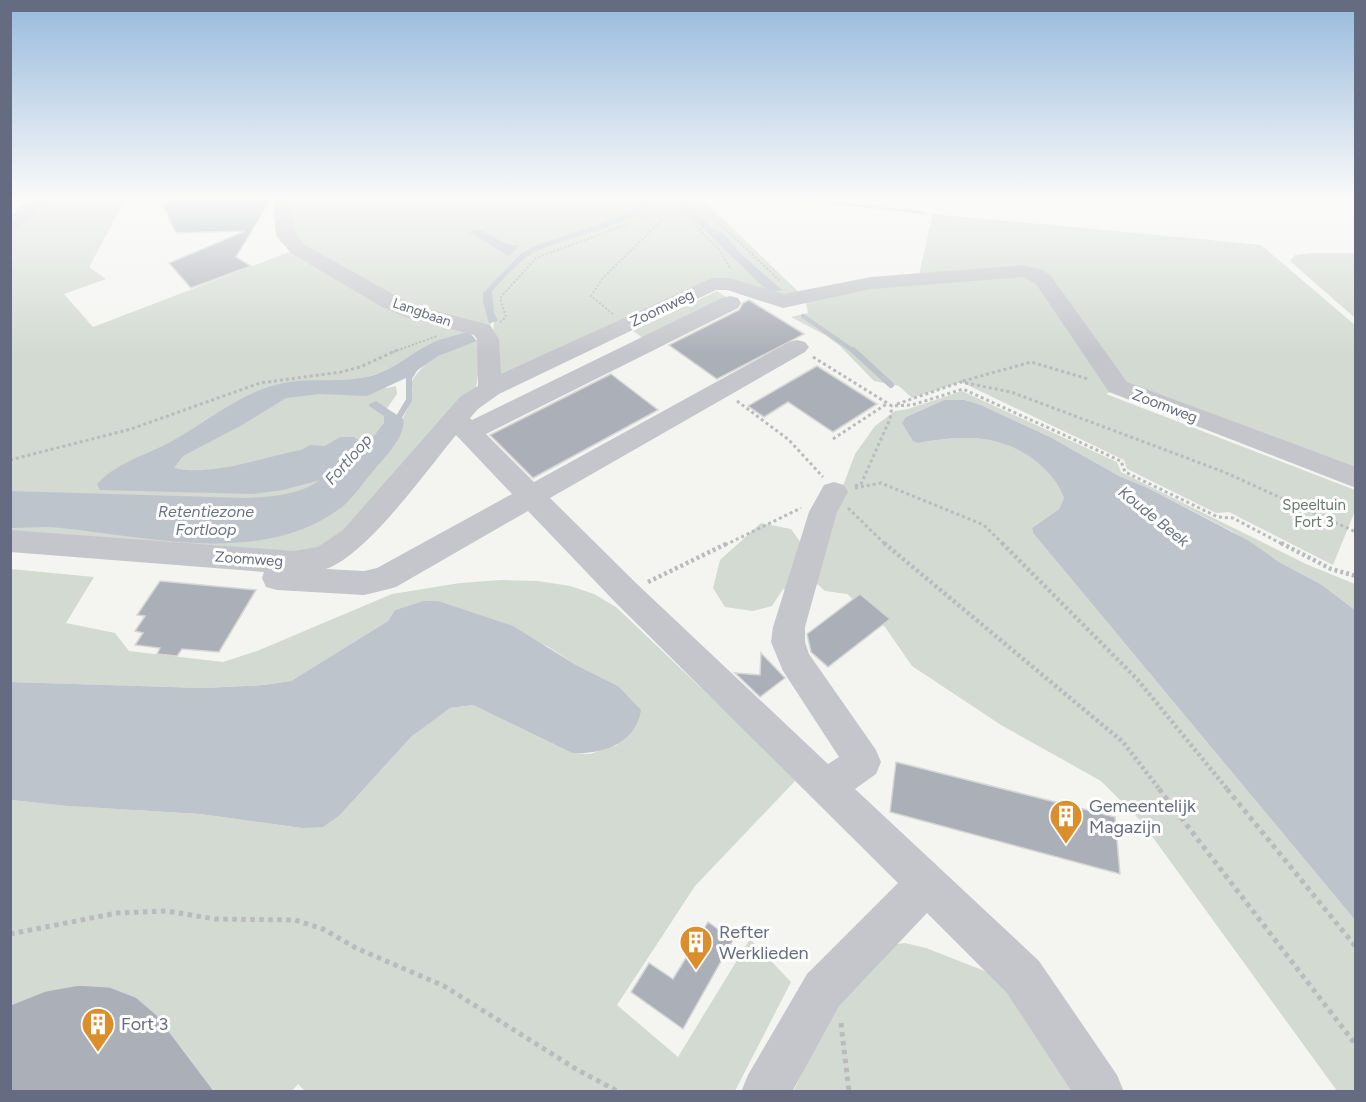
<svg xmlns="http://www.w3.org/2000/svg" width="1366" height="1102" viewBox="0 0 1366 1102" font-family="Figtree,sans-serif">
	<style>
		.green { fill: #d2dad1; fill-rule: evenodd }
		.water { fill: #bec4cc }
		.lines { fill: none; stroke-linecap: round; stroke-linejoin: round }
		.stream-far1 { stroke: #bec4cc; stroke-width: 4.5 }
		.stream { stroke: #bec4cc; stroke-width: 6 }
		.building { fill: #abafb7; stroke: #d6d6d4; stroke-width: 1.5 }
		.major-casing { stroke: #b6b7bc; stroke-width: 3 }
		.path-far3 { stroke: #babbbe; stroke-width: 2; stroke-dasharray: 2 2; stroke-linecap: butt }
		.path-far2 { stroke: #babbbe; stroke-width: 3; stroke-dasharray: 3 3; stroke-linecap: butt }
		.path-far1 { stroke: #babbbe; stroke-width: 4.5; stroke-dasharray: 3 3; stroke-linecap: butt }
		.path { stroke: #babbbe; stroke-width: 5; stroke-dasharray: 4.5 4.5; stroke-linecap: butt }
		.minor { fill: #c5c6cb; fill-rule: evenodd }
		.major { fill: #fff; fill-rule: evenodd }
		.labels { text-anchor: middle; stroke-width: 6; stroke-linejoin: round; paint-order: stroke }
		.far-street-label { font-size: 14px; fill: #656c81; stroke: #fff }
		.street-label { font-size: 15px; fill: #656c81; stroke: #fff }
		.park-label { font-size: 15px; fill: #647967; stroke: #fff }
		.water-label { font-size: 16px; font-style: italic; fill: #667385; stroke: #fff }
		.near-poi-label { font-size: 18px; fill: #656c81; stroke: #fff; text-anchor: start }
	</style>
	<rect width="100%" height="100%" fill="#f4f5f1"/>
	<g class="green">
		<path d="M 59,199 L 126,199 L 89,267 L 106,279 L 64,294 L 93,327 L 297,249 L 282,199 L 702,199 L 805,298 L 918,279 L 933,214 L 1261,245 L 1355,325 L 1355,478 L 1112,391 L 1106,394 L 1355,490 L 1355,511 L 1333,565 L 1229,512 L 1216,513 L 1127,469 L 1124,460 L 961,382 L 912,398 L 899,386 L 874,381 L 840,346 L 825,335 L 791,317 L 808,313 L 805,298 L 729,284 L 490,389 L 363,518 L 317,553 L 11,536 L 11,230 ZM 494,321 L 489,388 L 476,388 L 482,348 L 477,341 C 453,342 421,362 411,383 C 420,404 381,450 368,469 L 361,461 L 384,429 L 385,411 L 397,394 L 396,386 L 387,388 L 356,380 L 387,371 L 487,327 ZM 173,441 L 146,460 L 97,484 L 115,469 Z"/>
		<path d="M 1314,253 L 1355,253 L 1355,318 L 1290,261 L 1295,255 Z"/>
		<path d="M 717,291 L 737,304 L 653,345 L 633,331 Z"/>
		<path d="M 962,391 L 1117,462 L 1121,472 L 1306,564 L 1355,584 L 1355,610 L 1322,585 L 1279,562 L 1233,532 L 1148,488 L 1119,476 L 1050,437 L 981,405 L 965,400 L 944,400 L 906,417 L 918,443 C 940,439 967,436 989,440 C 1020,444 1053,468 1064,498 L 1059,509 L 1032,528 L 1033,533 L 1355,920 L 1355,1091 L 1337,1091 L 1141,821 L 1101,781 L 1001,725 L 912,666 L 885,627 L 847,594 L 825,591 L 816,583 L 801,592 L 783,589 L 772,606 L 753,611 L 725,607 L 713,588 L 720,560 L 761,523 L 791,529 L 801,543 L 834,510 L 855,454 L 875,426 L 895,411 L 908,409 Z"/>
		<path d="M 11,569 L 94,577 L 66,623 L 115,633 L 129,651 L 223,662 L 257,651 L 392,594 L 460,583 L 501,580 L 538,581 L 570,586 L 594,594 L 616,607 L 797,779 L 695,886 L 617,1005 L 678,1057 L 750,939 L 791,982 L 735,1091 L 306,1092 L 298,1084 L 292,1091 L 215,1091 C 147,1002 131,958 11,1005 L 11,800 L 67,806 L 200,814 L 302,828 L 340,815 L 412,736 L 438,716 L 450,708 L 473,705 L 572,753 L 590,754 L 617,745 L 618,686 L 576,665 L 547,646 L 423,601 L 395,610 L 388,621 L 291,681 L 264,685 L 203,688 L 11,682 Z"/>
		<path d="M 905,943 L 926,948 L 990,973 L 1035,1016 L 1081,1092 L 793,1092 L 826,1022 L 880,946 Z"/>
	</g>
	<g class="water">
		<path d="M 647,199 L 656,199 C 628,230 569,234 533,253 C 519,261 503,279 492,291 L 494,313 L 498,321 L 489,323 L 483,302 L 483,293 L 521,254 L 535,246 L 615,218 Z"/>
		<path d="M 789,199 L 814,199 L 924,212 L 923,214 Z"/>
		<path d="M 683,200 L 712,228 L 724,234 L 741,254 L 782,290 L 770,292 L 758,282 L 684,210 L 678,202 Z"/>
		<path d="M 472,230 L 483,231 L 506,244 L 519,246 L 509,256 L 469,232 Z"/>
		<path d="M 464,333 L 470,333 L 477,341 L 438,356 L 406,378 L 367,396 L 320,394 L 286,398 L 242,425 L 183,456 L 174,468 C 211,477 264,457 301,450 L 310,445 L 325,446 L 340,437 L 354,437 L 358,440 L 356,451 L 347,467 L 350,467 L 384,423 L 384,416 L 369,406 L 369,404 L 376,401 L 403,419 C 407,435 385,457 375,469 C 364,481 354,497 342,507 C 263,567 151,537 61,528 C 44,526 27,528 11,528 L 11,491 L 245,498 C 270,497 300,495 320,480 L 283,490 L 253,494 L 100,490 L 97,484 C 117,462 147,455 172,441 C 209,421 242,391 284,383 C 314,377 345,384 374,375 C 395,369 410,354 430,344 C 440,339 453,336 464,333 Z"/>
		<path d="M 944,400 L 965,400 L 981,405 L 1050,437 L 1119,476 L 1148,488 L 1249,541 L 1279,562 L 1322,585 L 1355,610 L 1355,920 L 1033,533 L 1032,528 L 1059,509 L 1064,498 C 1053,468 1020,445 989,440 C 967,436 940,439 918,443 L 913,441 L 902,423 L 906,417 Z"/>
		<path d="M 423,601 L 438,601 L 513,626 L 576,665 L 618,686 L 641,710 C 636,743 603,755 572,753 L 473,705 L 450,708 L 412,736 L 340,815 L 323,827 L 302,828 L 200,814 L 67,806 L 11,800 L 11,682 L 203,688 L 264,685 L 291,681 L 388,621 L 395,610 Z"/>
	</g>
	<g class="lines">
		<path class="stream-far1" d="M 803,316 L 855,352"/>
		<g class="stream">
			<path d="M 853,350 L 891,385"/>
			<path d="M 396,422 L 409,400 L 409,378 L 416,367"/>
		</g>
	</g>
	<g class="building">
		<path d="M 182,199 L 271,199 L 236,257 L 251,266 L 191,288 L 169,263 L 245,231 L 176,233 L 162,204 Z"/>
		<path d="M 749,300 L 804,334 L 717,379 L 669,345 L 739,310 L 743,303 Z"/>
		<path d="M 817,366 L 877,404 L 833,432 L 788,402 L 764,417 L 748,406 Z"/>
		<path d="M 611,374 L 658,410 L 533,478 L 490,435 Z"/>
		<path d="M 160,581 L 256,590 L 219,652 L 182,649 L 177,656 L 157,654 L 160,648 L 135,645 L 143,633 L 135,631 L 145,616 L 137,615 Z"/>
		<path d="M 860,594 L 890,619 L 828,667 L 811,652 L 807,634 Z"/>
		<path d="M 761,653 L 785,678 L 760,697 L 735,673 L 760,675 Z"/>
		<path d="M 896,762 L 1115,817 L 1120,874 L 890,812 Z"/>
		<path d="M 708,922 L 733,940 L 683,1029 L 631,992 L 649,963 L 673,979 Z"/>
		<path d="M 79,985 L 110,987 L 136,997 L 157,1015 L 215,1092 L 10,1092 L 10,1005 L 45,991 Z"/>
	</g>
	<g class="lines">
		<g class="major-casing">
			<path id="major" d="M 10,199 L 32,199 L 29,203 L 10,210 Z"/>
		</g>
		<g class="path-far3">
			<path d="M 694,199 L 780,281"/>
			<path d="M 670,201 L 719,249 L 730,268"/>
			<path d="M 613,314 L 591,296 L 602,279 L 662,220 L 656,212"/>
			<path d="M 500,322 L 506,317 L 500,298 L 536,258 L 652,215 L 664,202 L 676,199"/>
			<path d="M 393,352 L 437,336"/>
		</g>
		<g class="path-far2">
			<path d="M 813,357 L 892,406 L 912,405 L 963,389 L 1121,461 L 1125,472 L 1218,517 L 1233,518 L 1284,545"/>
			<path d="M 963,381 L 1031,362 L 1088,379"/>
			<path d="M 737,401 L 789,440 L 823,477"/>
			<path d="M 897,404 L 961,382 L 1011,392 L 1224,472 L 1356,532"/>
			<path d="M 833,439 L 888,403"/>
			<path d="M 10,460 L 131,429 L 260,383 L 341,372 L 360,367 L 397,350"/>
			<path d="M 855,486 L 861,484 L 890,419 L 892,406"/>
			<path d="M 855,488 L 881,483 L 984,525 L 1004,545"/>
			<path d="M 848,508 L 886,545"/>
			<path d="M 725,545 L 801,508"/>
		</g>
		<g class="path-far1">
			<path d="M 884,543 L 1123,742 L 1160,790"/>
			<path d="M 1002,543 L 1137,679 L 1228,790"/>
			<path d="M 1281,543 L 1331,569 L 1356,576"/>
			<path d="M 648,582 L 728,543"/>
		</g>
		<g class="path">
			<path d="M 1159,789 L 1356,1045"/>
			<path d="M 1227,789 L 1356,947"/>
			<path d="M 10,934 L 117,913 L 167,911 L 215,919 L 295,920 L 323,929 L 356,948 L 444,986 L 576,1069 L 619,1092"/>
			<path d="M 841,1023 L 849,1092"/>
		</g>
		<g class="minor">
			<path d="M 35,199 L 57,199 L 17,228 L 10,230 L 10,215 Z"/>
			<path d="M 273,199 L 291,199 L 296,235 L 305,245 L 398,297 L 421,307 L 490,325 L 499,339 L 501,374 L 712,278 L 729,278 L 784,294 L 871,277 L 1023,265 L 1043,270 L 1051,276 L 1127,382 L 1356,467 L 1356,488 L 1109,392 L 1036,284 L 1023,277 L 871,289 L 783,308 L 727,290 L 716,290 L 499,394 L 478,409 L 470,418 L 472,420 L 722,298 L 730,296 L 738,298 L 741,303 L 738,308 L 486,434 L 534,482 L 789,342 L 797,340 L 805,342 L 809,347 L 805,352 L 550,498 L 637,584 L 828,764 L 839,757 L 783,671 L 771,642 L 773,627 L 809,512 L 824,485 L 834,482 L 844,485 L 848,492 L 837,512 L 805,627 L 805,642 L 809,654 L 876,750 L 881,762 L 876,774 L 855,789 L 1039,961 L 1117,1075 L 1124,1092 L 1072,1092 L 1007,993 L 927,913 L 839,1006 L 792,1092 L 741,1092 L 748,1075 L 807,974 L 898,883 L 615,602 L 528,511 L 396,587 L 385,590 L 364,595 L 277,590 L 266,587 L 262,578 L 264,572 L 10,552 L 10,530 L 294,551 L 318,547 L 343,530 L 460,397 L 478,386 L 477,339 L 474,335 L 405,317 L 382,307 L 291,253 L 276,236 ZM 456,435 L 512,494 L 377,568 L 364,571 L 326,569 C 367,555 427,470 456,435 Z"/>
		</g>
		<use href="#major" class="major"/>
	</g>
	<linearGradient id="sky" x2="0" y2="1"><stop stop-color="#97badd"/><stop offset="0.56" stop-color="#fafaf9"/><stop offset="1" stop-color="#fafaf9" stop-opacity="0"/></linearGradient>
	<rect width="1366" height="354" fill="url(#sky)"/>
	<defs>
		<g id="building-pin" transform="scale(1.725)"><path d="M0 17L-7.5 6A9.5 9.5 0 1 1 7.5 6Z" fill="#db8f2c" stroke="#fff"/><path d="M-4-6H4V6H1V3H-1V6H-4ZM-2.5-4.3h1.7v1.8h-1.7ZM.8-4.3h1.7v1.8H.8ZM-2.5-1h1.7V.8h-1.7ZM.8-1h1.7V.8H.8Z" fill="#fff"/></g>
	</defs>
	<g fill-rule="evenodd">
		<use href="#building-pin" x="1066" y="816"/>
		<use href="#building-pin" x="696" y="942"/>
		<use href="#building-pin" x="98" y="1024"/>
	</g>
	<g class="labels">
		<g class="far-street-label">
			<text transform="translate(422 312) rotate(19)" y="5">Langbaan</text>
		</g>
		<g class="street-label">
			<text transform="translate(662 308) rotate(-25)" y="5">Zoomweg</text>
			<text transform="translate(1165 406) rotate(21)" y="5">Zoomweg</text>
			<text transform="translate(249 559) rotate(4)" y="5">Zoomweg</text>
		</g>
		<g class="park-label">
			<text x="1314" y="510">Speeltuin<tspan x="1314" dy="17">Fort 3</tspan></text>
		</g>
		<g class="water-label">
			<text transform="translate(348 459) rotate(-48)" y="6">Fortloop</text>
			<text x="206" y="517">Retentiezone<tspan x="206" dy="18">Fortloop</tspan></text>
			<text transform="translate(1154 516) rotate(39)" y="6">Koude Beek</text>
		</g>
		<g class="near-poi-label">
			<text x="1089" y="812">Gemeentelijk<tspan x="1089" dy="21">Magazijn</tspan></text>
			<text x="719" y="938">Refter<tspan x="719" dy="21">Werklieden</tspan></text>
			<text x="121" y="1030">Fort 3</text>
		</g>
	</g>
	<rect width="1366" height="1102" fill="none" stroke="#656c81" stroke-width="24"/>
</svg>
